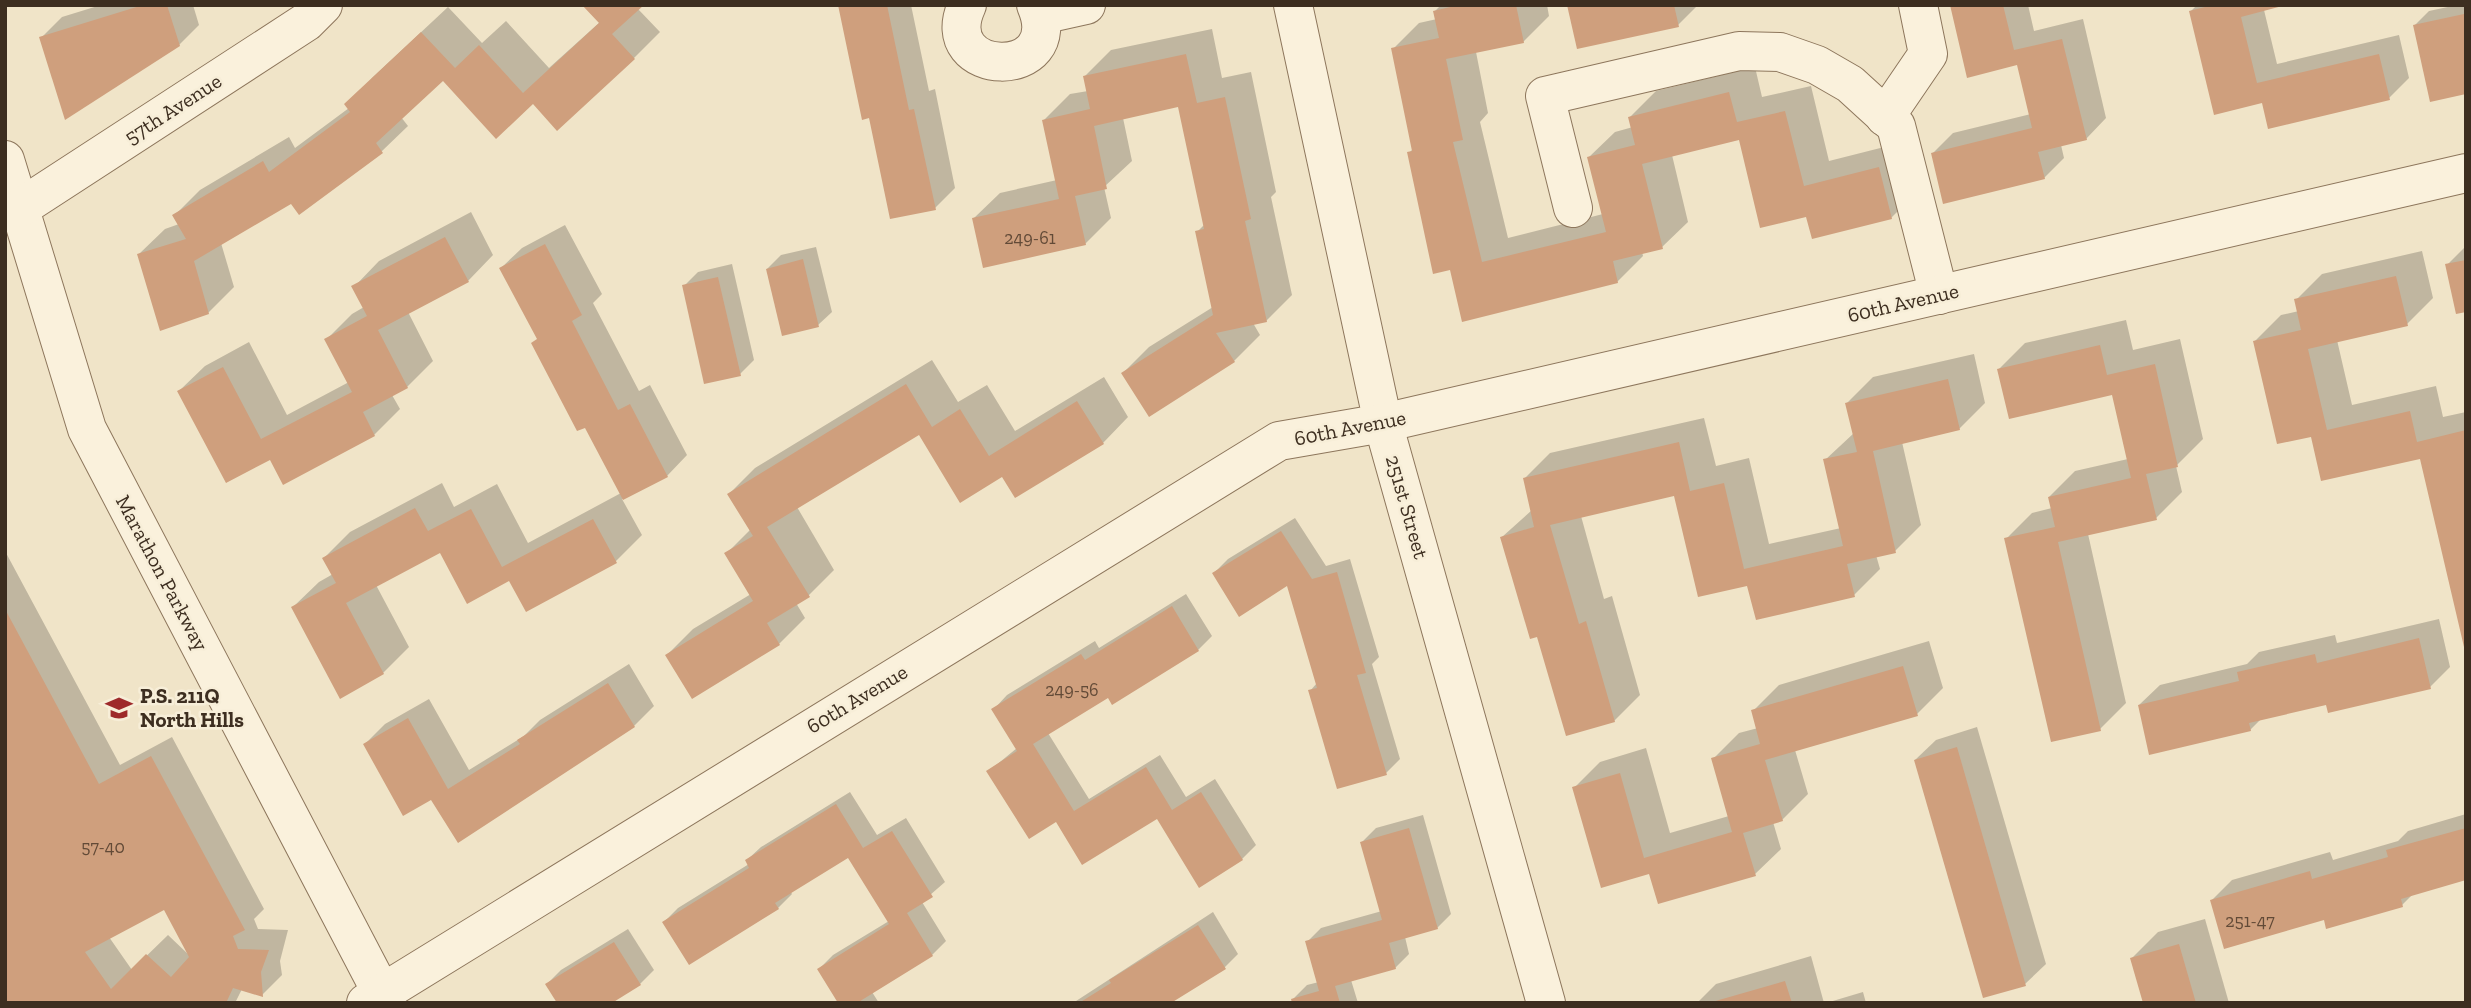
<svg xmlns="http://www.w3.org/2000/svg" width="2471" height="1008" viewBox="0 0 2471 1008" font-family="'Zilla Slab',serif">
	<style>
		.shadow { fill: #0003; fill-rule: evenodd }
		.building { fill: #cf9f7d; fill-rule: evenodd }
		.lines { fill: none; stroke-linecap: round; stroke-linejoin: round }
		.minor-casing { stroke: #8d765c; stroke-width: 40 }
		.minor { stroke: #faf1dc; stroke-width: 38 }
		.labels { text-anchor: middle; stroke-width: 5; stroke-linejoin: round; paint-order: stroke }
		.number-label { font-size: 18px; fill: #624a37 }
		.street-label { font-size: 21px; fill: #3d2e20; stroke: #f7eed8 }
		.poi-label { font-size: 21px; font-weight: bold; fill: #3d2e20; stroke: #f7eed8; text-anchor: start }
	</style>
	<rect width="100%" height="100%" fill="#f0e4c8"/>
	<g class="shadow">
		<path d="M 101,5 L 193,5 L 199,25 L 179,45 L 41,38 L 62,17 Z"/>
		<path d="M 840,5 L 911,5 L 929,91 L 935,89 L 955,188 L 935,208 L 870,116 Z"/>
		<path d="M 1441,5 L 1547,5 L 1549,16 L 1523,42 L 1476,52 L 1488,113 L 1480,122 L 1508,238 L 1603,214 L 1589,157 L 1615,132 L 1633,127 L 1630,117 L 1656,91 L 1755,67 L 1762,97 L 1811,86 L 1829,161 L 1904,142 L 1917,192 L 1891,218 L 1808,215 L 1740,138 L 1672,155 L 1688,222 L 1662,247 L 1642,252 L 1643,256 L 1617,282 L 1451,268 L 1409,153 L 1413,149 L 1393,49 L 1419,23 L 1437,19 L 1435,11 Z"/>
		<path d="M 1569,5 L 1698,5 L 1678,25 Z"/>
		<path d="M 1952,5 L 2028,5 L 2034,31 L 2083,19 L 2106,118 L 2086,139 L 2061,145 L 2064,158 L 2044,178 L 1933,153 L 1953,133 L 2031,114 L 2019,63 Z"/>
		<path d="M 2197,5 L 2283,5 L 2264,10 L 2277,64 L 2399,35 L 2409,78 L 2389,98 L 2263,101 L 2190,12 Z"/>
		<path d="M 2457,5 L 2466,5 L 2466,93 L 2415,25 L 2429,11 Z"/>
		<path d="M 448,7 L 482,43 L 506,21 L 549,68 L 600,22 L 638,9 L 660,32 L 634,58 L 533,102 L 443,79 L 401,117 L 408,126 L 382,151 L 299,213 L 291,202 L 221,243 L 234,287 L 208,313 L 139,254 L 165,229 L 179,224 L 174,216 L 200,190 L 289,137 L 295,148 L 349,108 L 372,78 Z"/>
		<path d="M 1212,29 L 1222,78 L 1251,72 L 1276,192 L 1271,197 L 1292,295 L 1266,321 L 1253,323 L 1260,335 L 1234,361 L 1123,373 L 1149,347 L 1213,307 L 1197,232 L 1205,224 L 1179,105 L 1123,118 L 1132,161 L 1104,187 L 1111,218 L 1085,244 L 974,218 L 1000,193 L 1057,180 L 1044,120 L 1070,94 L 1088,91 L 1085,76 L 1111,50 Z"/>
		<path d="M 471,212 L 493,255 L 468,281 L 408,312 L 433,361 L 407,387 L 392,395 L 400,409 L 374,435 L 271,458 L 179,391 L 205,366 L 249,342 L 287,415 L 349,382 L 326,340 L 352,314 L 364,307 L 354,287 L 379,261 Z"/>
		<path d="M 565,225 L 602,294 L 593,303 L 639,391 L 650,385 L 687,455 L 667,476 L 622,499 L 642,535 L 616,561 L 527,610 L 510,578 L 440,551 L 376,585 L 409,647 L 383,673 L 293,607 L 319,582 L 333,574 L 324,558 L 350,532 L 442,483 L 454,507 L 497,484 L 528,543 L 621,493 L 501,268 L 522,248 Z"/>
		<path d="M 2466,246 L 2466,310 L 2447,265 Z"/>
		<path d="M 816,247 L 832,312 L 818,325 L 767,269 L 781,255 Z"/>
		<path d="M 2422,251 L 2433,298 L 2407,324 L 2337,340 L 2352,405 L 2436,386 L 2443,417 L 2466,412 L 2465,645 L 2421,457 L 2312,435 L 2255,341 L 2281,315 L 2299,311 L 2296,300 L 2322,274 Z"/>
		<path d="M 732,264 L 754,360 L 740,374 L 684,286 L 698,272 Z"/>
		<path d="M 2126,320 L 2133,350 L 2180,339 L 2203,439 L 2176,466 L 2182,492 L 2156,518 L 2088,534 L 2126,703 L 2100,729 L 2006,539 L 2032,513 L 2052,508 L 2049,497 L 2075,471 L 2128,459 L 2113,393 L 1999,369 L 2025,343 Z"/>
		<path d="M 1974,354 L 1985,403 L 1959,429 L 1902,442 L 1921,525 L 1895,551 L 1876,555 L 1880,569 L 1854,595 L 1749,584 L 1676,494 L 1581,516 L 1604,599 L 1612,596 L 1640,695 L 1614,721 L 1538,635 L 1502,537 L 1532,510 L 1524,479 L 1550,453 L 1704,418 L 1716,466 L 1749,458 L 1769,544 L 1841,528 L 1825,460 L 1854,433 L 1847,403 L 1873,377 Z"/>
		<path d="M 932,360 L 958,402 L 987,385 L 1015,431 L 1104,377 L 1128,417 L 1103,443 L 1003,475 L 919,433 L 797,507 L 834,570 L 809,595 L 796,603 L 805,618 L 779,644 L 667,655 L 693,629 L 751,594 L 726,554 L 751,529 L 729,494 L 755,468 Z"/>
		<path d="M 1295,518 L 1326,566 L 1350,559 L 1379,657 L 1372,664 L 1400,759 L 1386,773 L 1310,691 L 1317,683 L 1288,583 L 1214,573 L 1228,559 Z"/>
		<path d="M 5,551 L 120,765 L 172,737 L 264,909 L 254,919 L 258,929 L 288,930 L 280,961 L 282,975 L 262,995 L 242,989 L 235,1003 L 5,1003 ZM 164,907 L 189,955 L 168,935 L 132,970 L 109,937 Z"/>
		<path d="M 1186,594 L 1212,636 L 1198,650 L 1113,702 L 1108,696 L 1048,733 L 1089,799 L 1160,755 L 1186,797 L 1215,779 L 1256,845 L 1242,859 L 1157,817 L 1057,820 L 989,771 L 1017,748 L 994,709 L 1007,695 L 1095,641 L 1099,648 Z"/>
		<path d="M 2439,619 L 2450,667 L 2430,687 L 2328,703 L 2262,718 L 2250,730 L 2139,705 L 2160,685 L 2247,664 L 2259,652 L 2335,635 L 2337,643 Z"/>
		<path d="M 1929,641 L 1943,688 L 1917,714 L 1795,750 L 1808,794 L 1782,820 L 1773,822 L 1781,849 L 1755,874 L 1650,872 L 1574,788 L 1600,762 L 1646,748 L 1670,833 L 1729,816 L 1713,759 L 1739,733 L 1758,728 L 1753,711 L 1779,685 Z"/>
		<path d="M 629,664 L 654,706 L 634,726 L 432,797 L 365,744 L 385,724 L 429,699 L 469,770 L 524,736 L 540,720 Z"/>
		<path d="M 1977,727 L 2046,964 L 2025,984 L 1915,760 L 1936,740 Z"/>
		<path d="M 850,792 L 877,835 L 906,818 L 945,882 L 922,902 L 946,941 L 932,955 L 872,992 L 879,1003 L 840,1003 L 819,969 L 833,955 L 889,921 L 848,855 L 790,891 L 792,894 L 778,908 L 664,922 L 678,908 L 749,864 L 747,860 L 761,847 Z"/>
		<path d="M 2466,814 L 2466,878 L 2414,893 L 2402,905 L 2325,918 L 2212,900 L 2232,880 L 2330,852 L 2333,860 L 2398,841 L 2408,831 Z"/>
		<path d="M 1423,815 L 1451,914 L 1437,928 L 1405,937 L 1409,954 L 1395,968 L 1351,980 L 1358,1003 L 1294,1003 L 1293,999 L 1307,985 L 1319,982 L 1307,942 L 1321,928 L 1382,911 L 1362,842 L 1376,828 Z"/>
		<path d="M 1213,912 L 1238,954 L 1225,967 L 1167,1003 L 1073,1003 Z"/>
		<path d="M 2205,919 L 2229,1003 L 2145,1003 L 2132,958 L 2158,932 Z"/>
		<path d="M 628,929 L 654,970 L 640,984 L 547,984 L 561,970 Z"/>
		<path d="M 1811,956 L 1824,1003 L 1697,1003 L 1716,984 Z"/>
		<path d="M 1863,992 L 1866,1003 L 1826,1003 Z"/>
	</g>
	<g class="building">
		<path d="M 143,5 L 167,5 L 180,46 L 65,120 L 39,37 Z"/>
		<path d="M 582,5 L 644,5 L 612,34 L 635,59 L 557,131 L 533,104 L 496,139 L 443,81 L 376,143 L 383,153 L 299,215 L 291,204 L 194,261 L 209,314 L 160,331 L 137,254 L 186,239 L 172,215 L 263,161 L 269,172 L 350,112 L 344,104 L 421,32 L 455,68 L 479,45 L 523,93 L 599,23 Z"/>
		<path d="M 838,5 L 887,5 L 909,110 L 914,109 L 936,210 L 890,219 L 869,118 L 862,120 Z"/>
		<path d="M 1459,5 L 1516,5 L 1524,43 L 1446,59 L 1463,140 L 1453,142 L 1482,262 L 1606,232 L 1587,157 L 1635,145 L 1628,117 L 1729,92 L 1737,122 L 1785,111 L 1804,186 L 1879,167 L 1892,219 L 1812,239 L 1806,217 L 1760,228 L 1739,140 L 1642,164 L 1663,249 L 1613,261 L 1618,283 L 1462,322 L 1450,270 L 1433,274 L 1407,152 L 1412,151 L 1391,48 L 1439,38 L 1433,11 Z"/>
		<path d="M 1567,5 L 1674,5 L 1679,27 L 1577,49 Z"/>
		<path d="M 1950,5 L 2003,5 L 2014,50 L 2062,39 L 2087,140 L 2038,152 L 2045,179 L 1943,204 L 1931,153 L 2032,128 L 2017,65 L 1967,78 Z"/>
		<path d="M 2213,5 L 2286,5 L 2241,17 L 2257,83 L 2379,54 L 2390,100 L 2268,129 L 2262,103 L 2214,115 L 2189,11 Z"/>
		<path d="M 2464,14 L 2466,94 L 2430,102 L 2413,25 Z"/>
		<path d="M 1186,54 L 1197,103 L 1225,97 L 1251,219 L 1245,221 L 1267,322 L 1216,333 L 1235,362 L 1149,417 L 1121,373 L 1213,315 L 1195,231 L 1204,229 L 1178,107 L 1094,126 L 1107,189 L 1075,196 L 1086,245 L 983,268 L 972,218 L 1059,199 L 1042,120 L 1090,109 L 1083,76 Z"/>
		<path d="M 445,237 L 469,282 L 378,330 L 408,388 L 363,412 L 375,436 L 283,485 L 270,460 L 226,483 L 177,391 L 223,367 L 261,439 L 352,392 L 324,339 L 367,316 L 351,286 Z"/>
		<path d="M 545,244 L 582,315 L 572,321 L 618,410 L 630,404 L 668,477 L 623,500 L 585,428 L 577,431 L 531,343 L 537,339 L 499,268 Z"/>
		<path d="M 803,259 L 819,327 L 782,336 L 766,269 Z"/>
		<path d="M 2466,260 L 2466,312 L 2456,314 L 2445,264 Z"/>
		<path d="M 2396,276 L 2408,326 L 2308,349 L 2327,430 L 2410,411 L 2417,442 L 2466,430 L 2464,647 L 2420,459 L 2321,481 L 2311,437 L 2277,444 L 2253,341 L 2301,330 L 2294,299 Z"/>
		<path d="M 718,277 L 741,376 L 704,384 L 682,285 Z"/>
		<path d="M 2100,345 L 2107,375 L 2155,364 L 2178,467 L 2146,474 L 2157,520 L 2058,542 L 2101,731 L 2051,742 L 2004,538 L 2055,527 L 2048,497 L 2131,478 L 2112,395 L 2009,419 L 1997,369 Z"/>
		<path d="M 1948,379 L 1960,430 L 1873,451 L 1896,553 L 1847,564 L 1855,597 L 1756,620 L 1747,586 L 1698,597 L 1674,496 L 1550,525 L 1579,624 L 1586,621 L 1615,722 L 1566,736 L 1537,637 L 1530,639 L 1500,537 L 1534,527 L 1523,478 L 1679,442 L 1690,491 L 1724,483 L 1744,569 L 1843,546 L 1823,459 L 1857,452 L 1845,403 Z"/>
		<path d="M 906,384 L 932,427 L 960,409 L 989,456 L 1077,401 L 1104,444 L 1015,498 L 1002,477 L 960,503 L 919,435 L 767,527 L 810,597 L 767,623 L 780,645 L 692,699 L 665,655 L 753,601 L 724,553 L 753,536 L 727,494 Z"/>
		<path d="M 415,508 L 428,531 L 471,509 L 502,567 L 593,519 L 617,563 L 526,612 L 509,581 L 467,604 L 440,553 L 346,603 L 384,674 L 340,699 L 291,607 L 336,583 L 322,558 Z"/>
		<path d="M 1281,531 L 1312,579 L 1337,572 L 1366,673 L 1357,675 L 1387,775 L 1337,789 L 1308,690 L 1317,688 L 1287,586 L 1239,617 L 1212,573 Z"/>
		<path d="M 1172,606 L 1199,651 L 1112,705 L 1108,698 L 1033,744 L 1074,811 L 1146,767 L 1172,810 L 1201,792 L 1243,860 L 1199,888 L 1157,819 L 1082,865 L 1056,822 L 1029,839 L 986,771 L 1017,751 L 991,709 L 1081,654 L 1085,660 Z"/>
		<path d="M 5,609 L 99,784 L 151,756 L 245,930 L 233,936 L 238,949 L 269,950 L 261,972 L 263,997 L 233,988 L 226,1003 L 5,1003 ZM 164,910 L 189,957 L 171,977 L 146,954 L 111,989 L 85,952 Z"/>
		<path d="M 2419,638 L 2431,689 L 2328,713 L 2326,705 L 2249,723 L 2251,731 L 2149,755 L 2138,705 L 2239,681 L 2237,672 L 2315,654 L 2317,663 Z"/>
		<path d="M 1903,666 L 1918,716 L 1765,760 L 1783,821 L 1743,833 L 1756,876 L 1658,904 L 1649,874 L 1601,888 L 1572,787 L 1620,773 L 1644,858 L 1732,832 L 1711,758 L 1760,744 L 1751,710 Z"/>
		<path d="M 608,683 L 635,727 L 458,843 L 431,800 L 403,816 L 363,744 L 408,718 L 448,789 L 520,744 L 517,740 Z"/>
		<path d="M 1957,747 L 2026,986 L 1983,998 L 1914,760 Z"/>
		<path d="M 836,804 L 863,848 L 892,831 L 933,897 L 907,913 L 933,956 L 857,1003 L 838,1003 L 817,969 L 889,924 L 848,858 L 775,903 L 779,909 L 689,965 L 662,922 L 749,868 L 745,860 Z"/>
		<path d="M 1409,828 L 1438,929 L 1389,943 L 1396,969 L 1335,986 L 1340,1003 L 1292,1003 L 1291,999 L 1319,991 L 1305,941 L 1382,920 L 1360,842 Z"/>
		<path d="M 2466,828 L 2466,880 L 2401,899 L 2403,907 L 2326,929 L 2324,920 L 2224,949 L 2210,900 L 2310,871 L 2312,879 L 2388,857 L 2386,850 Z"/>
		<path d="M 1198,925 L 1226,969 L 1171,1003 L 1079,1003 L 1111,983 L 1109,980 Z"/>
		<path d="M 614,942 L 641,985 L 612,1003 L 557,1003 L 545,984 Z"/>
		<path d="M 2179,944 L 2196,1003 L 2143,1003 L 2130,958 Z"/>
		<path d="M 1785,981 L 1792,1003 L 1713,1003 L 1712,1002 Z"/>
	</g>
	<g class="lines">
		<g class="minor-casing">
			<g id="minor">
				<path d="M 967,5 C 933,79 1069,82 1036,5"/>
				<path d="M 1293,5 L 1383,423 L 1546,1003"/>
				<path d="M 1041,15 L 1086,5"/>
				<path d="M 1885,117 L 1928,54 L 1918,5"/>
				<path d="M 5,160 L 87,429 L 387,1003"/>
				<path d="M 20,208 L 306,22 L 323,5"/>
				<path d="M 1573,208 L 1545,96 L 1739,51 L 1780,52 L 1817,65 L 1850,84 L 1896,126 L 1939,295"/>
				<path d="M 366,1003 L 1279,441 L 1383,423 L 2466,173"/>
			</g>
		</g>
		<use href="#minor" class="minor"/>
	</g>
	<defs>
		<g id="school-bare" transform="scale(2.1)"><path d="M0-5L7-2L0 1L-7-2ZM-4 1L0 2.5L4 1V4Q0 6-4 4Z" fill="#9e2a2b" stroke="#f7eed8" stroke-width="2.5" paint-order="stroke"/></g>
	</defs>
	<g fill-rule="evenodd">
		<use href="#school-bare" x="119" y="708"/>
	</g>
	<g class="labels">
		<g class="number-label">
			<text x="1030" y="244">249-61</text>
			<text x="1072" y="696">249-56</text>
			<text x="103" y="853">57-40</text>
			<text x="2250" y="927">251-47</text>
		</g>
		<g class="street-label">
			<text transform="translate(173 109) rotate(-33)" y="7">57th Avenue</text>
			<text transform="translate(1903 303) rotate(-13)" y="7">60th Avenue</text>
			<text transform="translate(1350 428) rotate(-11)" y="7">60th Avenue</text>
			<text transform="translate(1407 507) rotate(74)" y="7">251st Street</text>
			<text transform="translate(162 573) rotate(62)" y="7">Marathon Parkway</text>
			<text transform="translate(857 699) rotate(-31)" y="7">60th Avenue</text>
		</g>
		<g class="poi-label">
			<text x="140" y="703">P.S. 211Q<tspan x="140" dy="24">North Hills</tspan></text>
		</g>
	</g>
	<rect width="2471" height="1008" fill="none" stroke="#3d2e20" stroke-width="14"/>
</svg>
